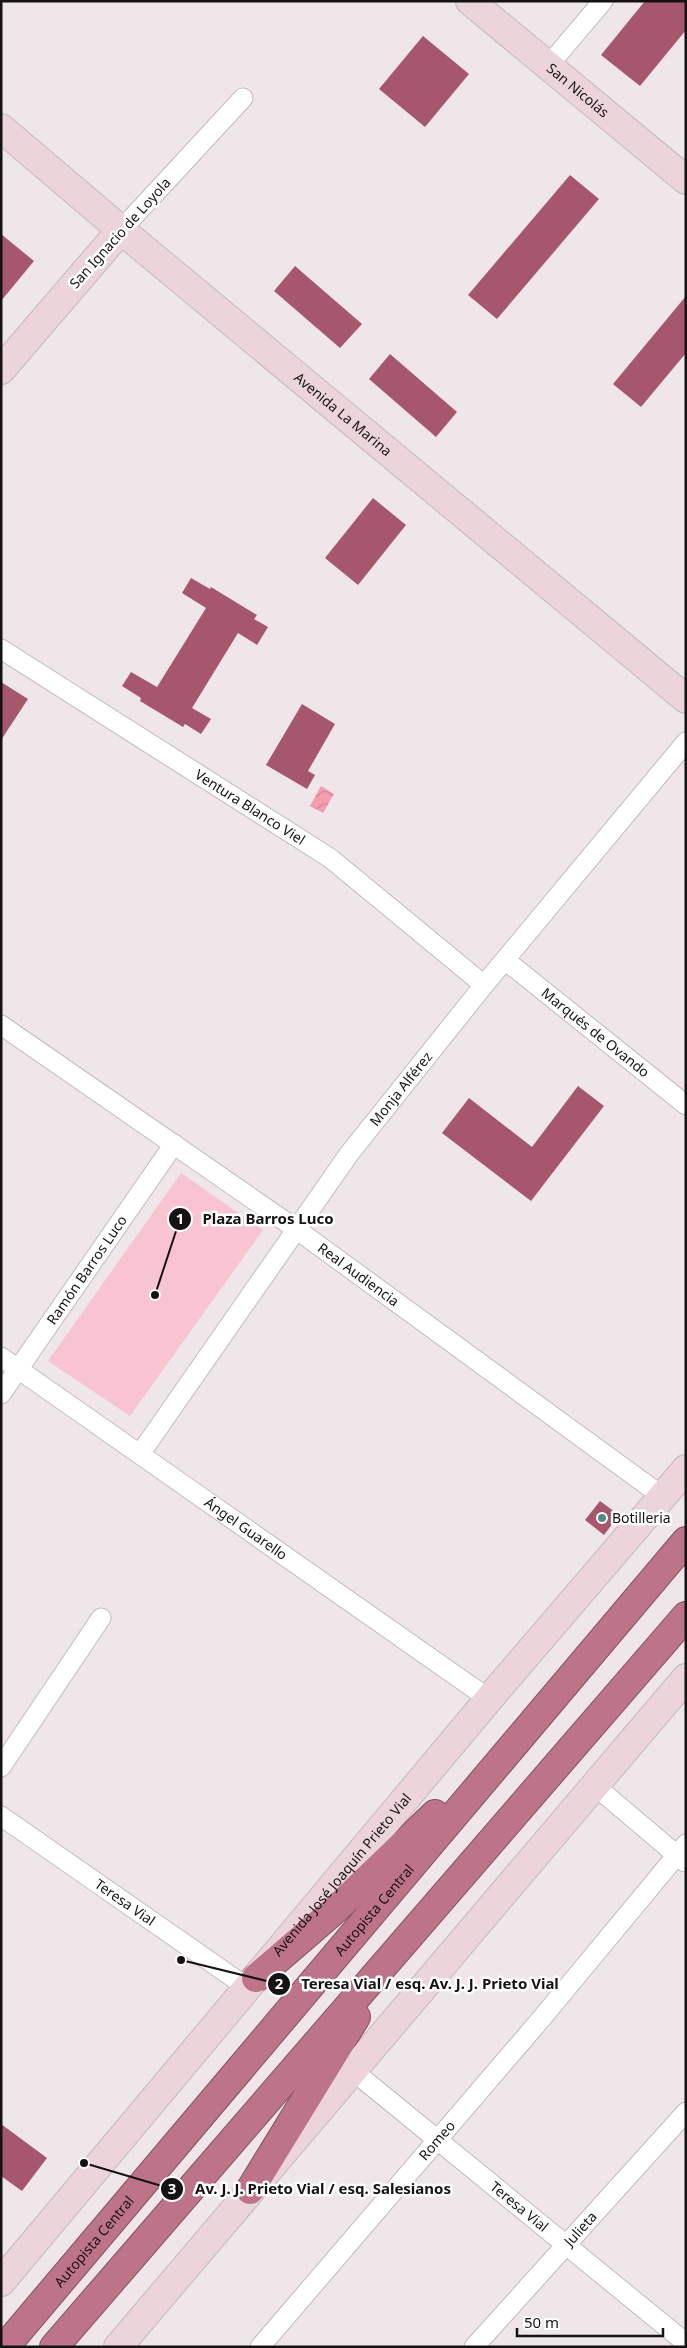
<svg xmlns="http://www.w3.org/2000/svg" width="687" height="2348" viewBox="0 0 687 2348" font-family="'Noto Sans',sans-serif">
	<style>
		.green { fill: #f9c4d1 }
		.water { fill: url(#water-waves) }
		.building { fill: #a6576e }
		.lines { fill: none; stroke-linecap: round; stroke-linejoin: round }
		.street-casing { stroke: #c2babc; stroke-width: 21 }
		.secondary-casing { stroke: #c2babc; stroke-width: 30 }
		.highway-casing { stroke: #82525f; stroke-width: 30 }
		.street { stroke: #fff; stroke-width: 19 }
		.secondary { stroke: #ebd5db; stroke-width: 28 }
		.highway { stroke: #bd7488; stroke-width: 28 }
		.poi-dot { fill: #498d83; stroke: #fff; stroke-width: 2 }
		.labels { text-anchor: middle; stroke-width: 5; stroke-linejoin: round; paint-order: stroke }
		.street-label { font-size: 14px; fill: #151213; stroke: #fff }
		.poi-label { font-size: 14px; fill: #151213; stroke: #fff; text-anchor: start }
		.leader { fill: none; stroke: #151213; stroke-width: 2 }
		.callout-dot { fill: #151213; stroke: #fff; stroke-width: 2 }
		.mark-label { font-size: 15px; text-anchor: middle; font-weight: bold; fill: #fff }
		.callout-label { font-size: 15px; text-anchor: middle; font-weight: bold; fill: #151213; stroke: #fff; stroke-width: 5; stroke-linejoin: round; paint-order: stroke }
	</style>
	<defs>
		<pattern id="water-waves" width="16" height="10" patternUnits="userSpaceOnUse" patternTransform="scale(1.25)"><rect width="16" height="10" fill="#f49db4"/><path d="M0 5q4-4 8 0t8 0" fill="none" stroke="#d0869a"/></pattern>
	</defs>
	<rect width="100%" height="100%" fill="#eee6e8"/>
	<path class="green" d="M 181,1173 L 263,1230 L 130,1416 L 48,1361 Z"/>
	<path class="water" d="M 321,786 L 334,794 L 323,813 L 310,806 Z"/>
	<g class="building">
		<path d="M 645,1 L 686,1 L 686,30 L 640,86 L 601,55 Z"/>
		<path d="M 423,36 L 469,74 L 425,127 L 379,89 Z"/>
		<path d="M 570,175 L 599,199 L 497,319 L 468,295 Z"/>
		<path d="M 1,234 L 34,261 L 1,301 Z"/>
		<path d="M 295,266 L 362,324 L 340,348 L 274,291 Z"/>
		<path d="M 686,296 L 686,353 L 641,407 L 613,384 Z"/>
		<path d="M 390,354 L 457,412 L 436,437 L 369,379 Z"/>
		<path d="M 373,498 L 406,525 L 358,585 L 325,558 Z"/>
		<path d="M 191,578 L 210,589 L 211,587 L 257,615 L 254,619 L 268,627 L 257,645 L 238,633 L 192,708 L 211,719 L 201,734 L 185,724 L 183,727 L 140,701 L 141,698 L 122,686 L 131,672 L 157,687 L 206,608 L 182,593 Z"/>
		<path d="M 1,682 L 28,699 L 1,740 Z"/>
		<path d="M 302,704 L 335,724 L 308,771 L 315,775 L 307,789 L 266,765 Z"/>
		<path d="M 578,1086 L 604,1106 L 531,1201 L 442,1133 L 469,1098 L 532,1147 Z"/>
		<path d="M 600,1501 L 619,1515 L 604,1535 L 585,1520 Z"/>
		<path d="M 1,2124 L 47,2158 L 22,2191 L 1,2176 Z"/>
	</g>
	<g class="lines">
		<g class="street-casing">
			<g id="street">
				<path d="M 548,66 L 603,1"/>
				<path d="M 121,230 L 243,98"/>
				<path id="s1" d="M 1,649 L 330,858 L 484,985"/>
				<path id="s2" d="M 505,960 L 686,1105"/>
				<path id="s3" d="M 1,1025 L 296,1229 L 662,1496"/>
				<path id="s4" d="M 1,1357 L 489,1699"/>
				<path id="s5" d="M 1,1394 L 174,1144"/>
				<path id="s6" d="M 140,1454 L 349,1154 L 484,985 L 686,742"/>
				<path d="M 1,1767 L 101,1618"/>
				<path d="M 594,1785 L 685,1862"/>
				<path id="s7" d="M 1,1816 L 248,1988"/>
				<path id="s8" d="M 352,2070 L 686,2343"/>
				<path id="s9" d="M 260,2347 L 541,2019 L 686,1844"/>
				<path id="s10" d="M 474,2347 L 686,2112"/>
			</g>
		</g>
		<g class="secondary-casing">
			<g id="secondary">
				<path id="s11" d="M 470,1 L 686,180"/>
				<path id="s12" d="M 1,128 L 121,230 L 686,699"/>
				<path d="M 1,370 L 121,230"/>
				<path id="s13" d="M 1,2282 L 489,1699 L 686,1469"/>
				<path d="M 118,2347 L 686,1678"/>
			</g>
		</g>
		<g class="highway-casing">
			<g id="highway">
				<path d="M 256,1978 L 336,1909 L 435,1814"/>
				<path d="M 250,2190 L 356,2017"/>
				<path id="s14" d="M 5,2347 L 686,1541"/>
				<path d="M 54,2347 L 686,1616"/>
			</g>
		</g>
		<use href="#street" class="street"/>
		<use href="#secondary" class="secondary"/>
		<use href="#highway" class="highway"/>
	</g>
	<circle class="poi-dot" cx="602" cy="1518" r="5"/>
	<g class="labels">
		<g class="street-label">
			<text dy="5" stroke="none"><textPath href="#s11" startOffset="140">San Nicolás</textPath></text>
			<text transform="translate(120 233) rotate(-48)" y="5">San Ignacio de Loyola</text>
			<text dy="5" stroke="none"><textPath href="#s12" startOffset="446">Avenida La Marina</textPath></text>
			<text dy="5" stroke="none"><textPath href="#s1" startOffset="295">Ventura Blanco Viel</textPath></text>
			<text dy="5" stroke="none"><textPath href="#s2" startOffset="116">Marqués de Ovando</textPath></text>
			<text dy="5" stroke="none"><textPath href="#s6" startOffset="449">Monja Alférez</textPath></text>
			<text dy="5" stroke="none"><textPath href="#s5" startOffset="151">Ramón Barros Luco</textPath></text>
			<text dy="5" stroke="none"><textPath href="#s3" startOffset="436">Real Audiencia</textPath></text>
			<text dy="5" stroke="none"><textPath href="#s4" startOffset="299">Ángel Guarello</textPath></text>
			<text dy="5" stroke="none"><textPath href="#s13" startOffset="531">Avenida José Joaquín Prieto Vial</textPath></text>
			<text dy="5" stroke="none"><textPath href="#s7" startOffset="151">Teresa Vial</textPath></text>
			<text dy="5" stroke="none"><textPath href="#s14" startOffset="572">Autopista Central</textPath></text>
			<text dy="5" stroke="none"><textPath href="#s9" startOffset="272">Romeo</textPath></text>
			<text dy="5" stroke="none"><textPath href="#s8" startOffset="216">Teresa Vial</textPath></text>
			<text dy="5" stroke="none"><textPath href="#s10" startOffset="159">Julieta</textPath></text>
			<text dy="5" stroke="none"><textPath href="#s14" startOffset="138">Autopista Central</textPath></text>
		</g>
		<g class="poi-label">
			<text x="612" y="1523">Botilleria</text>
		</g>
	</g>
	<path class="leader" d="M155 1295L180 1219M181 1960L279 1984M84 2163L172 2189"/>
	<g class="callout-dot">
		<circle cx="155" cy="1295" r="5"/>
		<circle cx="181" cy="1960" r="5"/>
		<circle cx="84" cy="2163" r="5"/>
		<circle cx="180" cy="1219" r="12"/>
		<circle cx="279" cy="1984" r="12"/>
		<circle cx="172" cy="2189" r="12"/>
	</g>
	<g class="mark-label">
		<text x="180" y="1224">1</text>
		<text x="279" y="1989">2</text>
		<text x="172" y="2194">3</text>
	</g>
	<g class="callout-label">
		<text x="268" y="1224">Plaza Barros Luco</text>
		<text x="430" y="1989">Teresa Vial / esq. Av. J. J. Prieto Vial</text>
		<text x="323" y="2194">Av. J. J. Prieto Vial / esq. Salesianos</text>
	</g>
	<rect width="687" height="2348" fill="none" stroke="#151213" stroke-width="5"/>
	<path d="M517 2328v8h146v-8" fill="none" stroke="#151213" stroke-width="2.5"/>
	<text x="524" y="2328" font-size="15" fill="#151213" stroke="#ffffff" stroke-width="4" paint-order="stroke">50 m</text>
</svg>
